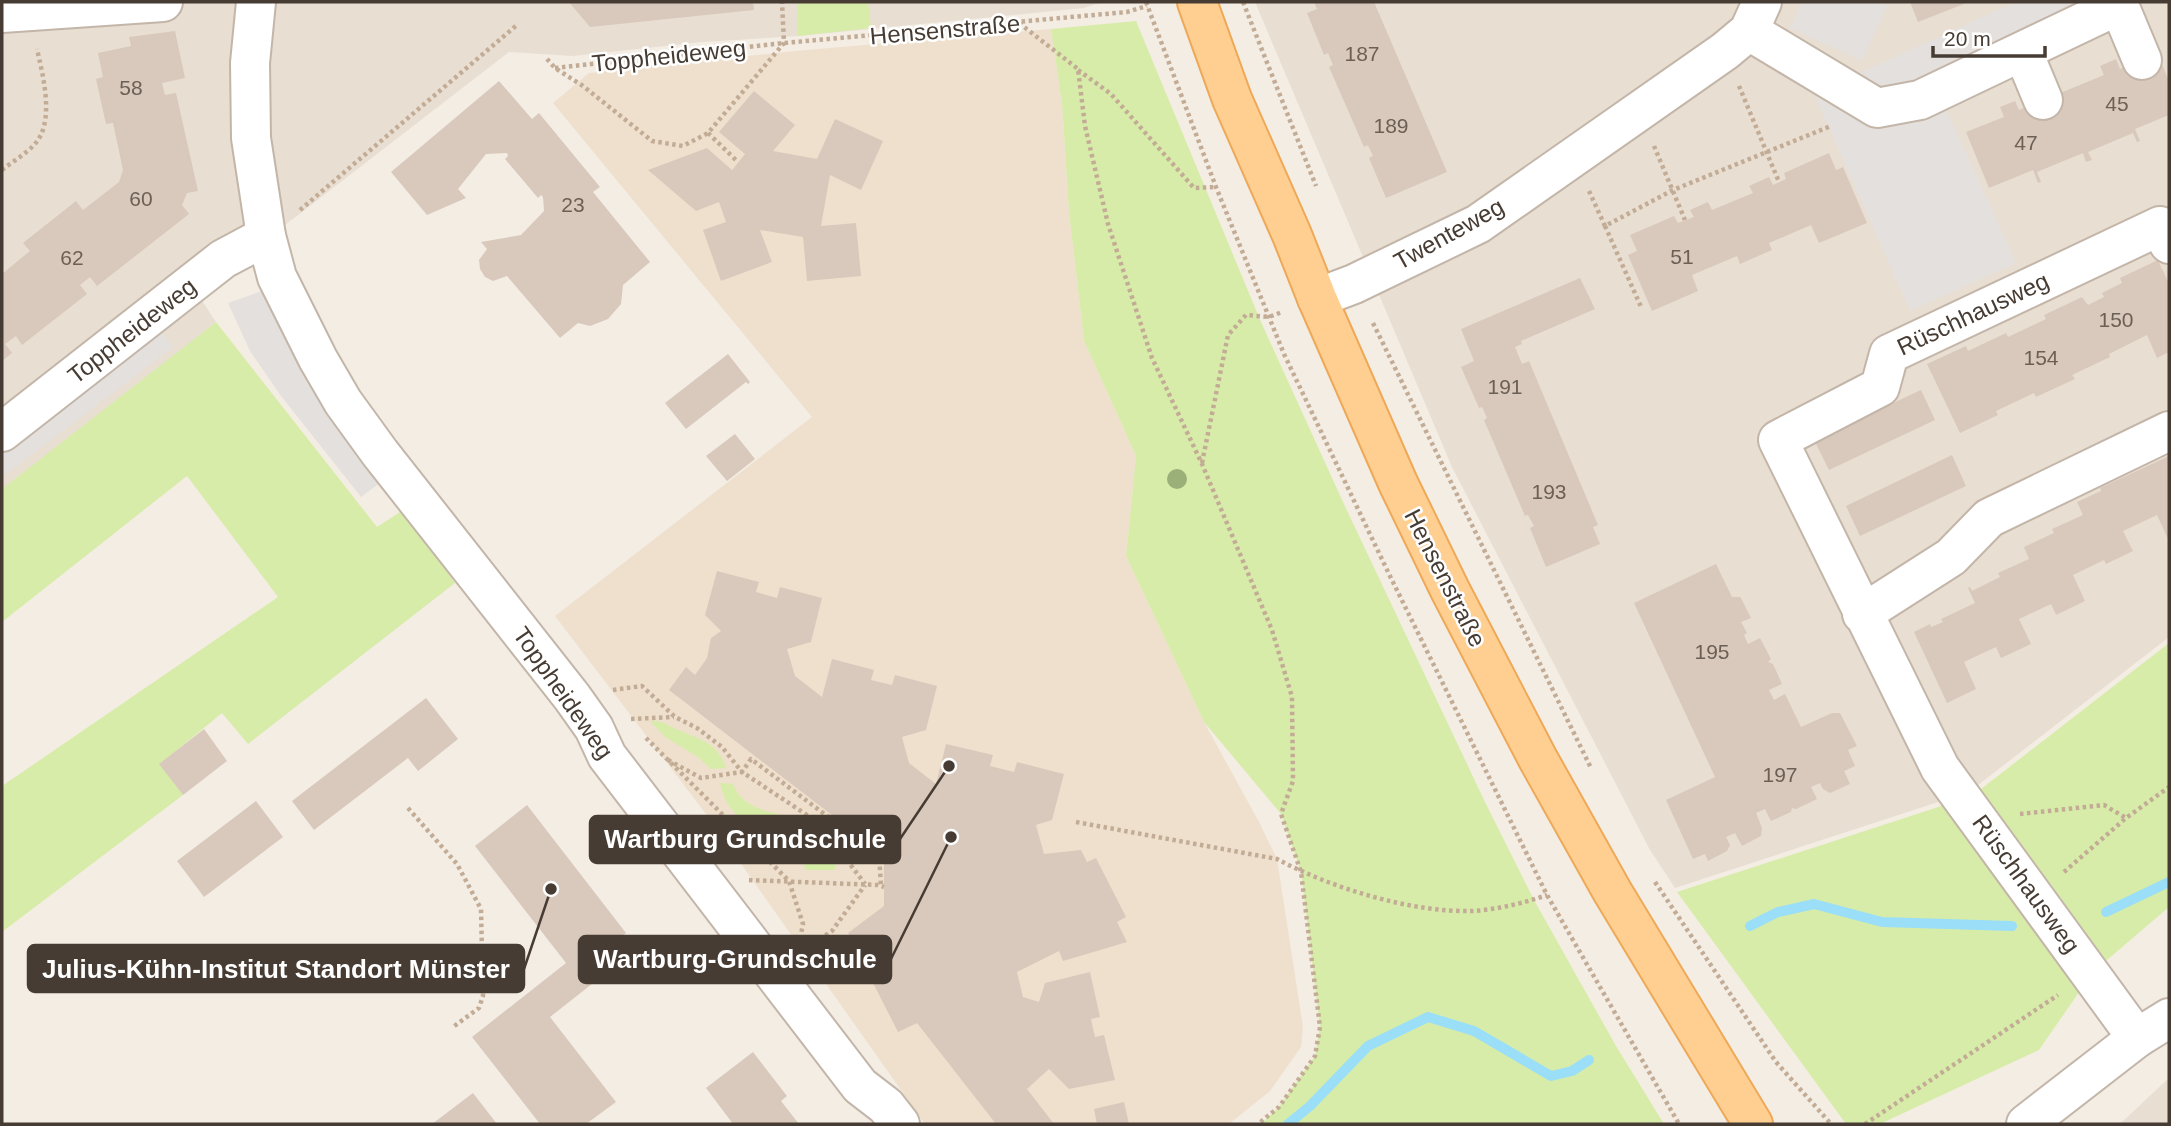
<svg xmlns="http://www.w3.org/2000/svg" width="2171" height="1126" viewBox="0 0 2171 1126" font-family="Arial,sans-serif">
	<style>
		.residential { fill: #e8ded2 }
		.education { fill: #eee0cd }
		.green { fill: #d8eca9 }
		.parking { fill: #e4e0dd }
		.lines { fill: none; stroke-linecap: round; stroke-linejoin: round }
		.stream { stroke: #9adff7; stroke-width: 10 }
		.building { fill: #d9c9bc }
		.minor-casing { stroke: #c3b6a9; stroke-width: 42 }
		.major-casing { stroke: #eea958; stroke-width: 42 }
		.path { stroke: #c3ac96; stroke-width: 4.5; stroke-dasharray: 3.5 3.5; stroke-linecap: butt }
		.minor { stroke: #fff; stroke-width: 38 }
		.major { stroke: #ffcf92; stroke-width: 38 }
		.tree { fill: #9baf79 }
		.labels { text-anchor: middle; stroke-width: 5; stroke-linejoin: round; paint-order: stroke }
		.number-label { font-size: 21px; fill: #6c5f55 }
		.street-label { font-size: 24px; fill: #473c33; stroke: #fff }
		.leader { fill: none; stroke: #473c33; stroke-width: 2.5 }
		.callout-dot { fill: #473c33; stroke: #fff; stroke-width: 2.5 }
		.callout { fill: #473c33; stroke: #473c33; stroke-width: 2.5 }
		.callout-label { font-size: 26px; text-anchor: middle; font-weight: bold; fill: #fff }
	</style>
	<rect width="100%" height="100%" fill="#f4ede4"/>
	<g class="residential">
		<path d="M 2,2 L 1102,2 L 1084,8 L 798,36 L 702,42 L 573,56 L 509,52 L 197,293 L 216,322 L 2,495 Z"/>
		<path d="M 1255,2 L 2169,2 L 2169,637 L 1969,792 L 1675,888 L 1650,850 L 1452,467 Z"/>
		<path d="M 2169,1078 L 2169,1124 L 2120,1124 Z"/>
	</g>
	<path class="education" d="M 1051,29 L 1062,104 L 1069,212 L 1084,341 L 1136,456 L 1126,556 L 1204,722 L 1259,822 L 1277,859 L 1303,1027 L 1301,1047 L 1270,1091 L 1229,1124 L 925,1124 L 703,810 L 555,616 L 812,417 L 553,103 L 589,73 L 795,51 Z"/>
	<g class="green">
		<path d="M 798,2 L 868,2 L 871,28 L 798,36 Z"/>
		<path d="M 1136,21 L 1261,322 L 1343,502 L 1485,802 L 1534,900 L 1616,1046 L 1664,1124 L 1261,1124 L 1279,1107 L 1315,1056 L 1320,1027 L 1301,872 L 1281,814 L 1204,722 L 1126,556 L 1136,456 L 1084,341 L 1069,212 L 1062,104 L 1051,29 Z"/>
		<path d="M 216,322 L 377,527 L 403,510 L 455,583 L 248,744 L 222,713 L 160,764 L 183,795 L 2,932 L 2,786 L 278,597 L 187,476 L 2,622 L 2,489 Z"/>
		<path d="M 2169,643 L 2169,907 L 2093,972 L 2039,1050 L 1880,1124 L 1846,1124 L 1677,892 L 1972,796 Z"/>
		<path d="M 650,721 C 667,721 667,726 681,731 C 701,740 719,744 726,768 L 711,769 L 698,757 L 665,737 Z"/>
		<path d="M 720,783 L 733,784 C 746,819 793,809 817,831 C 821,835 824,840 827,845 C 832,853 836,859 835,870 L 805,870 L 804,864 C 796,851 786,831 772,824 C 765,820 758,822 750,820 C 731,816 724,800 720,783 Z"/>
	</g>
	<g class="parking">
		<path d="M 1802,2 L 1879,2 L 1887,6 L 1862,61 L 1790,28 Z"/>
		<path d="M 2015,2 L 2130,2 L 2138,19 L 1945,107 L 2016,263 L 1910,311 L 1814,94 Z"/>
		<path d="M 265,290 L 381,482 L 361,497 L 281,396 L 250,351 L 228,303 Z"/>
		<path d="M 156,324 L 173,347 L 2,477 L 2,441 Z"/>
	</g>
	<g class="lines">
		<g class="stream">
			<path d="M 2106,912 L 2169,882"/>
			<path d="M 1750,926 L 1778,912 L 1814,904 L 1882,922 L 2012,926"/>
			<path d="M 1288,1124 L 1310,1106 L 1368,1046 L 1428,1017 L 1474,1031 L 1551,1076 L 1572,1071 L 1589,1060"/>
		</g>
	</g>
	<g class="building">
		<path d="M 569,2 L 753,2 L 754,10 L 590,27 Z"/>
		<path d="M 1314,2 L 1374,2 L 1447,172 L 1386,198 L 1369,158 L 1373,156 L 1368,145 L 1364,147 L 1329,67 L 1333,65 L 1328,53 L 1324,55 L 1307,13 L 1317,9 Z"/>
		<path d="M 1910,2 L 1969,2 L 1918,22 Z"/>
		<path d="M 175,31 L 185,78 L 162,83 L 165,95 L 176,93 L 198,191 L 187,193 L 182,205 L 189,214 L 97,286 L 90,277 L 80,285 L 87,294 L 22,345 L 16,336 L 5,344 L 12,353 L 2,361 L 2,274 L 30,251 L 23,243 L 76,201 L 83,210 L 119,182 L 123,170 L 113,123 L 106,124 L 96,79 L 103,77 L 98,53 L 131,46 L 129,37 Z"/>
		<path d="M 2158,53 L 2169,82 L 2169,115 L 2135,129 L 2140,141 L 2137,142 L 2133,133 L 2088,152 L 2092,160 L 2086,162 L 2083,153 L 2037,172 L 2041,182 L 2038,183 L 2033,170 L 1989,188 L 1966,132 L 2004,117 L 2000,107 L 2015,101 L 2019,110 L 2104,75 L 2100,66 L 2116,59 L 2120,69 Z"/>
		<path d="M 499,81 L 532,119 L 539,113 L 600,187 L 593,192 L 650,262 L 623,285 L 621,304 L 608,319 L 590,326 L 578,323 L 560,338 L 507,276 L 493,281 L 485,277 L 480,269 L 479,260 L 487,249 L 481,242 L 521,235 L 544,211 L 543,197 L 541,195 L 538,198 L 505,159 L 508,156 L 507,153 L 486,154 L 458,189 L 466,198 L 427,215 L 391,172 Z"/>
		<path d="M 754,91 L 795,125 L 773,151 L 817,159 L 835,119 L 883,141 L 861,190 L 830,175 L 821,226 L 856,223 L 861,276 L 807,281 L 803,237 L 760,230 L 772,262 L 721,281 L 703,230 L 726,222 L 719,202 L 696,211 L 648,170 L 707,148 L 732,170 L 745,154 L 719,132 Z"/>
		<path d="M 1829,153 L 1836,170 L 1843,167 L 1867,223 L 1819,243 L 1811,225 L 1769,243 L 1772,250 L 1740,264 L 1737,256 L 1692,275 L 1698,291 L 1652,311 L 1628,255 L 1637,251 L 1630,235 L 1674,216 L 1678,223 L 1694,217 L 1690,210 L 1708,202 L 1712,210 L 1753,193 L 1749,186 L 1769,177 L 1773,185 L 1786,179 L 1784,173 Z"/>
		<path d="M 2158,260 L 2169,284 L 2169,352 L 2157,358 L 2147,335 L 2109,354 L 2110,357 L 2072,375 L 2075,379 L 2036,397 L 2034,393 L 1996,411 L 1998,415 L 1960,433 L 1927,364 L 1966,346 L 1968,351 L 2006,333 L 2008,337 L 2046,319 L 2044,315 L 2082,297 L 2088,305 L 2104,297 L 2102,293 L 2122,283 L 2120,278 Z"/>
		<path d="M 1580,278 L 1595,309 L 1521,341 L 1522,344 L 1515,347 L 1522,364 L 1529,361 L 1598,525 L 1593,527 L 1600,544 L 1546,567 L 1530,528 L 1534,526 L 1528,515 L 1525,516 L 1484,420 L 1487,418 L 1482,407 L 1479,408 L 1461,367 L 1474,361 L 1461,329 Z"/>
		<path d="M 728,354 L 750,382 L 748,384 L 746,382 L 686,429 L 665,403 Z"/>
		<path d="M 1921,390 L 1935,420 L 1829,470 L 1814,440 Z"/>
		<path d="M 735,434 L 755,459 L 727,481 L 706,456 Z"/>
		<path d="M 1952,455 L 1966,486 L 1860,536 L 1846,506 Z"/>
		<path d="M 2169,456 L 2169,541 L 2157,515 L 2123,531 L 2133,551 L 2106,564 L 2104,560 L 2073,575 L 2085,601 L 2056,615 L 2051,604 L 2019,619 L 2031,644 L 2001,658 L 1996,647 L 1964,662 L 1976,689 L 1947,703 L 1914,632 L 1930,624 L 1931,627 L 1943,622 L 1941,619 L 1975,603 L 1968,588 L 1970,587 L 1972,591 L 2000,577 L 1998,573 L 2029,559 L 2024,547 L 2054,533 L 2052,529 L 2083,515 L 2077,502 L 2101,491 L 2100,488 Z"/>
		<path d="M 1716,564 L 1732,597 L 1740,597 L 1742,600 L 1751,618 L 1741,622 L 1747,633 L 1744,635 L 1748,644 L 1760,638 L 1771,659 L 1768,662 L 1773,664 L 1782,684 L 1769,690 L 1774,700 L 1785,694 L 1801,727 L 1832,713 L 1840,713 L 1857,746 L 1848,750 L 1855,766 L 1844,771 L 1850,784 L 1830,793 L 1823,789 L 1820,783 L 1811,787 L 1817,799 L 1796,809 L 1792,808 L 1791,812 L 1771,821 L 1765,809 L 1756,813 L 1762,828 L 1761,836 L 1742,846 L 1735,833 L 1726,837 L 1730,845 L 1727,851 L 1708,861 L 1705,854 L 1693,859 L 1666,800 L 1715,777 L 1634,603 Z"/>
		<path d="M 717,571 L 759,582 L 756,592 L 777,598 L 780,587 L 822,598 L 811,642 L 787,649 L 795,676 L 822,697 L 832,659 L 874,670 L 871,680 L 892,685 L 895,675 L 937,686 L 926,730 L 902,737 L 909,763 L 936,784 L 946,744 L 993,755 L 990,766 L 1014,772 L 1017,762 L 1064,774 L 1052,820 L 1036,825 L 1044,854 L 1081,850 L 1087,862 L 1096,858 L 1126,917 L 1117,922 L 1127,942 L 1063,961 L 1059,951 L 1017,972 L 1023,997 L 1039,1002 L 1045,983 L 1090,972 L 1100,1017 L 1091,1019 L 1095,1037 L 1104,1035 L 1115,1080 L 1069,1089 L 1049,1069 L 1027,1089 L 1054,1124 L 996,1124 L 917,1023 L 898,1032 L 868,973 L 876,969 L 848,933 L 884,906 L 884,855 L 669,690 L 686,667 L 695,675 L 707,658 L 711,638 L 721,631 L 705,615 Z"/>
		<path d="M 426,698 L 458,739 L 418,771 L 408,758 L 314,830 L 292,801 Z"/>
		<path d="M 204,729 L 227,761 L 183,795 L 159,764 Z"/>
		<path d="M 256,801 L 283,837 L 204,897 L 177,861 Z"/>
		<path d="M 527,805 L 626,933 L 585,965 L 597,980 L 550,1017 L 616,1102 L 586,1124 L 540,1124 L 472,1037 L 566,963 L 475,846 Z"/>
		<path d="M 753,1052 L 787,1096 L 781,1101 L 799,1124 L 733,1124 L 706,1088 Z"/>
		<path d="M 473,1093 L 497,1124 L 432,1124 Z"/>
		<path d="M 1124,1102 L 1129,1124 L 1097,1124 L 1094,1109 Z"/>
	</g>
	<g class="lines">
		<g class="minor-casing">
			<g id="minor">
				<path d="M 256,2 L 250,63 L 251,138 L 266,236 L 277,277 L 318,359 L 343,402 L 380,453 L 572,697 L 594,728 L 607,756 L 860,1086 L 886,1106 L 900,1124"/>
				<path d="M 2,13 L 163,2"/>
				<path d="M 1749,31 L 1877,108 L 1920,100 L 2119,5 L 2142,60"/>
				<path d="M 2023,52 L 2043,100"/>
				<path d="M 1317,298 L 1354,284 L 1478,224 L 1725,51 L 1749,31 L 1762,2"/>
				<path d="M 2,432 L 223,259 L 266,236"/>
				<path d="M 1862,614 L 1951,557 L 1989,518 L 2169,431"/>
				<path d="M 2137,1038 L 1940,768 L 1778,440 L 1880,387 L 1889,354 L 2160,226 L 2169,244"/>
				<path d="M 2026,1124 L 2137,1038 L 2169,1018"/>
			</g>
		</g>
		<g class="major-casing">
			<path id="major" d="M 1197,2 L 1232,99 L 1292,235 L 1317,298 L 1398,483 L 1450,590 L 1538,759 L 1612,891 L 1753,1124"/>
		</g>
		<g class="path">
			<path d="M 1146,2 L 1216,187 L 1284,354 L 1389,574 L 1547,895 L 1679,1124"/>
			<path d="M 1243,2 L 1316,186"/>
			<path d="M 1826,3 L 1826,2"/>
			<path d="M 1019,23 L 1078,69 L 1085,126 L 1108,224 L 1152,358 L 1202,464 L 1272,630 L 1292,697 L 1293,781 L 1281,814 L 1301,872 L 1320,1027 L 1315,1056 L 1279,1107 L 1258,1124"/>
			<path d="M 547,59 L 555,68 L 583,86 L 652,141 L 683,146 L 708,133 L 784,43 L 782,2"/>
			<path d="M 555,68 L 784,43 L 1127,12 L 1147,6"/>
			<path d="M 1078,70 L 1111,94 L 1194,188 L 1216,187"/>
			<path d="M 1739,86 L 1779,182"/>
			<path d="M 708,133 L 738,162"/>
			<path d="M 1654,146 L 1685,220"/>
			<path d="M 2,170 C 12,162 24,155 33,146 C 56,124 43,76 37,49"/>
			<path d="M 1589,191 L 1605,226 L 1673,190 L 1831,126"/>
			<path d="M 300,210 L 517,25"/>
			<path d="M 1605,226 L 1642,309"/>
			<path d="M 1373,323 L 1591,768"/>
			<path d="M 1202,463 L 1228,335 L 1246,315 L 1269,317 L 1282,312"/>
			<path d="M 613,690 L 642,686 L 675,717 L 697,728 L 722,747 L 742,772 L 751,759 L 879,855 L 881,885"/>
			<path d="M 631,719 L 674,717"/>
			<path d="M 646,738 L 789,881 L 803,924 L 799,944"/>
			<path d="M 668,760 L 701,778 L 742,772 L 819,823 L 865,884"/>
			<path d="M 408,808 L 457,864 L 481,909 L 483,996 L 479,1008 L 453,1027"/>
			<path d="M 2020,814 L 2104,805 L 2126,818"/>
			<path d="M 1076,822 L 1277,859 C 1331,888 1412,913 1474,911 C 1499,909 1524,903 1547,895"/>
			<path d="M 2064,872 L 2126,818 L 2169,787"/>
			<path d="M 749,880 L 878,885 L 884,887"/>
			<path d="M 1655,882 L 1776,1062 L 1831,1124"/>
			<path d="M 802,951 L 832,931 L 865,885"/>
			<path d="M 1865,1124 L 2058,995"/>
		</g>
		<use href="#minor" class="minor"/>
		<use href="#major" class="major"/>
	</g>
	<circle class="tree" cx="1177" cy="479" r="10"/>
	<g class="labels">
		<g class="number-label">
			<text x="1362" y="61">187</text>
			<text x="131" y="95">58</text>
			<text x="2117" y="111">45</text>
			<text x="1391" y="133">189</text>
			<text x="2026" y="150">47</text>
			<text x="141" y="206">60</text>
			<text x="573" y="212">23</text>
			<text x="1682" y="264">51</text>
			<text x="72" y="265">62</text>
			<text x="2116" y="327">150</text>
			<text x="2041" y="365">154</text>
			<text x="1505" y="394">191</text>
			<text x="1549" y="499">193</text>
			<text x="1712" y="659">195</text>
			<text x="1780" y="782">197</text>
		</g>
		<g class="street-label">
			<text transform="translate(945 30) rotate(-5)" y="8">Hensenstraße</text>
			<text transform="translate(669 56) rotate(-6)" y="8">Toppheideweg</text>
			<text transform="translate(1449 234) rotate(-29)" y="8">Twenteweg</text>
			<text transform="translate(1973 314) rotate(-25)" y="8">Rüschhausweg</text>
			<text transform="translate(132 331) rotate(-38)" y="8">Toppheideweg</text>
			<text transform="translate(1445 578) rotate(63)" y="8">Hensenstraße</text>
			<text transform="translate(563 693) rotate(55)" y="8">Toppheideweg</text>
			<text transform="translate(2026 884) rotate(54)" y="8">Rüschhausweg</text>
		</g>
	</g>
	<path class="leader" d="M949 766L900 839M951 837L891 959M551 889L524 969"/>
	<g class="callout-dot">
		<circle cx="949" cy="766" r="7"/>
		<circle cx="951" cy="837" r="7"/>
		<circle cx="551" cy="889" r="7"/>
	</g>
	<g class="callout">
		<rect x="590" y="816" width="310" height="47" rx="7"/>
		<rect x="579" y="936" width="312" height="47" rx="7"/>
		<rect x="28" y="945" width="496" height="47" rx="7"/>
	</g>
	<g class="callout-label">
		<text x="745" y="848">Wartburg Grundschule</text>
		<text x="735" y="968">Wartburg-Grundschule</text>
		<text x="276" y="978">Julius-Kühn-Institut Standort Münster</text>
	</g>
	<rect width="2171" height="1126" fill="none" stroke="#473c33" stroke-width="7"/>
	<path d="M1933 46v10h112v-10" fill="none" stroke="#473c33" stroke-width="3.5"/>
	<text x="1944" y="46" font-size="21" fill="#473c33" stroke="#ffffff" stroke-width="5" paint-order="stroke">20 m</text>
</svg>
